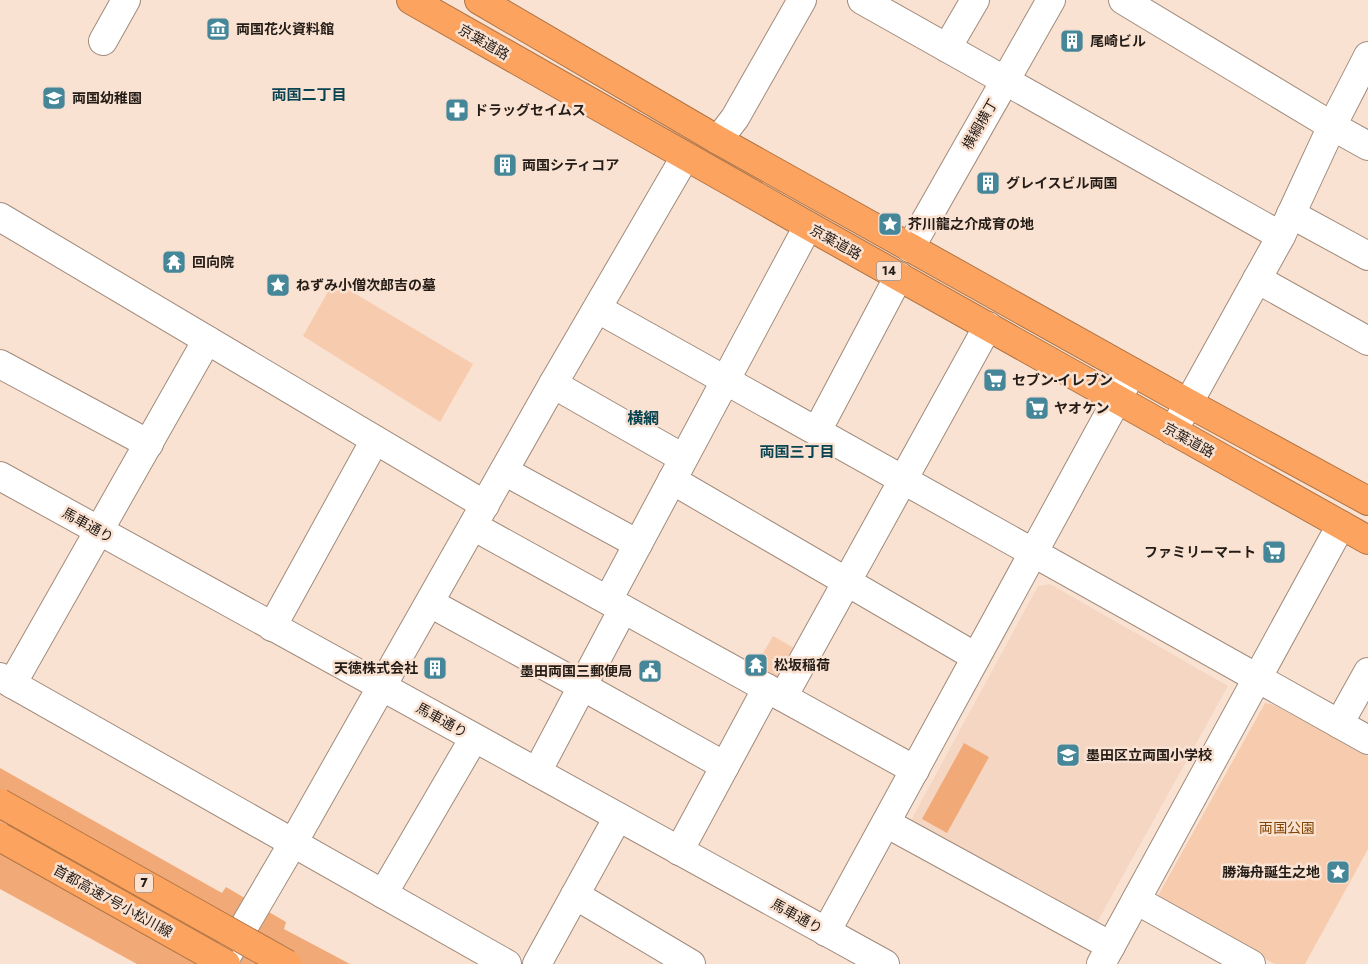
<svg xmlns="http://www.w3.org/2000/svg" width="1368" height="964" viewBox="0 0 1368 964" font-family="Jost,'Noto Sans JP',sans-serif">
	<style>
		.built { fill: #f4d6c2 }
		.green { fill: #f7cbad }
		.water { fill: #f1aa77 }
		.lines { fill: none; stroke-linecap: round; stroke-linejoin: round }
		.minor-casing { stroke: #a08b7c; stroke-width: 30 }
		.highway-casing { stroke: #b07445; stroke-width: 30 }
		.minor { stroke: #fff; stroke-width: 28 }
		.highway { stroke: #fba35f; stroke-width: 28 }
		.highway-bridge-casing { stroke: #b07445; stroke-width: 30; stroke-linecap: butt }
		.highway-bridge { stroke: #fba35f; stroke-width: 28 }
		.labels { text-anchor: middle; stroke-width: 5; stroke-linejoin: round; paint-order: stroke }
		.shield { fill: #fae2d2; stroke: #64574e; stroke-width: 1 }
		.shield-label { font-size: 12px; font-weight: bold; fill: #241c16 }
		.poi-label { font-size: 14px; font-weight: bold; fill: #241c16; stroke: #fae2d2; text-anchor: start }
		.street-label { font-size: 14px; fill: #241c16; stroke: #fae2d2 }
		.park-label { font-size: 14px; fill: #834402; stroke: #fae2d2 }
		.neighbourhood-label { font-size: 15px; font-weight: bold; fill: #084351; stroke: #fae2d2 }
		.quarter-label { font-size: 16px; font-weight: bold; fill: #084351; stroke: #fae2d2 }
	</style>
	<rect width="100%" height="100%" fill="#fae2d2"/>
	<path class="built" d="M 1050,584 L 1228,686 L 1095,926 L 909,824 L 1038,586 Z"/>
	<g class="green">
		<path d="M 334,281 L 473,364 L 440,422 L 303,336 Z"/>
		<path d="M 773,636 L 801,652 L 784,683 L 755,667 Z"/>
		<path d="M 1265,703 L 1272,704 L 1368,756 L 1368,849 L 1305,964 L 1275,964 L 1155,901 Z"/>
	</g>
	<g class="water">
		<path d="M 964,743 L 989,757 L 947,833 L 922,819 Z"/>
		<path d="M 0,768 L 222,893 L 226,887 L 286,922 L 284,929 L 350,964 L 137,964 L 0,889 Z"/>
	</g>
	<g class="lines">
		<g class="minor-casing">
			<g id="minor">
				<path d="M 862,0 L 1281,236"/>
				<path d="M 1123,0 L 1332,126 L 1368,146"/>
				<path d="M 103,41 L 126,0"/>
				<path d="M 947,48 L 975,0"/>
				<path d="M 718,140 L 735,118 L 802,0"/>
				<path d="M 1291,214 L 1368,256"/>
				<path d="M 0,217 L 485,505"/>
				<path d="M 910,248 L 1051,0"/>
				<path d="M 1257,279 L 1368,341"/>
				<path d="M 598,309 L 1368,740"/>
				<path d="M 0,364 L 149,444"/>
				<path d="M 553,384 L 683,458"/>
				<path d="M 817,431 L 899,276"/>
				<path d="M 1173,431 L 1281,236 L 1332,126 L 1368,56"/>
				<path d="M 504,471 L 638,544"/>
				<path d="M 0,476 L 885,964"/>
				<path d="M 672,480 L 976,657"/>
				<path d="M 473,526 L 915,770"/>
				<path d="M 608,600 L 808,226"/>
				<path d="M 430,603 L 582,686 L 725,766"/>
				<path d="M 272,627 L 375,440"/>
				<path d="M 0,677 L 507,964"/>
				<path d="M 12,684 L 207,340"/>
				<path d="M 783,697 L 988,326"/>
				<path d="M 1339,724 L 1368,672"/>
				<path d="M 537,772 L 623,609"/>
				<path d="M 886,823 L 1111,946"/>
				<path d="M 679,851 L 767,688"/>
				<path d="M 383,894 L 474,738"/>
				<path d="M 575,895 L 691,964"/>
				<path d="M 1136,900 L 1251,964"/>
				<path d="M 826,932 L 1132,372"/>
				<path d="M 222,964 L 293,843 L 553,384 L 685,157"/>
				<path d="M 537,964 L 618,817"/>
				<path d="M 1101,964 L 1341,525"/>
			</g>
		</g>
		<g class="highway-casing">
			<g id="highway">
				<path d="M 411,0 C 729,182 1048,361 1368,540"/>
				<path d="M 479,0 L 718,140 L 1188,403 L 1368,501"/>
			</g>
		</g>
		<use href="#minor" class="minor"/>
		<use href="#highway" class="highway"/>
		<g class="highway-bridge-casing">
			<g id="highway-bridge">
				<path d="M 0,803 L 287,964"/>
				<path d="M 0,837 L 226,964"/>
			</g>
		</g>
		<use href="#highway-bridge" class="highway-bridge"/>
	</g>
	<defs>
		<g id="museum-square" transform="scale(1.25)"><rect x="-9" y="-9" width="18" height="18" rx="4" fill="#458798" stroke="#fae2d2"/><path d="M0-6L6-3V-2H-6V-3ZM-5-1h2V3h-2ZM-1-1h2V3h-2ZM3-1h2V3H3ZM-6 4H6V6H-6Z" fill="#fff"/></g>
		<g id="building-square" transform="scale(1.25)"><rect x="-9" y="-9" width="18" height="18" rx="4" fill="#458798" stroke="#fae2d2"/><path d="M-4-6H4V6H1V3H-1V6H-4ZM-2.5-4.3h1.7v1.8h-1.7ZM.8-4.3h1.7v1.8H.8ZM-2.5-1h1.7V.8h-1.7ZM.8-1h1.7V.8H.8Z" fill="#fff"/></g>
		<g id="school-square" transform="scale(1.25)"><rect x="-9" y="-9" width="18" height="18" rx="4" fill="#458798" stroke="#fae2d2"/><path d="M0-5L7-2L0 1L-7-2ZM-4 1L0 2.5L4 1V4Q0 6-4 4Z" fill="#fff"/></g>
		<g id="pharmacy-square" transform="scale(1.25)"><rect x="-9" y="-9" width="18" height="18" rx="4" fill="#458798" stroke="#fae2d2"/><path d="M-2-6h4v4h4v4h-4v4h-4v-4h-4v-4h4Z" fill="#fff"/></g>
		<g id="sight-square" transform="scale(1.25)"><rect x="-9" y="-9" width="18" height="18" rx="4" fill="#458798" stroke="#fae2d2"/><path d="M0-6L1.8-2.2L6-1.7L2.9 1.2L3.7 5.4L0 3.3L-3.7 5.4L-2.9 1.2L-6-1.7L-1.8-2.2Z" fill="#fff"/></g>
		<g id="temple-square" transform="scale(1.25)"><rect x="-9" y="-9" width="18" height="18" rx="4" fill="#458798" stroke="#fae2d2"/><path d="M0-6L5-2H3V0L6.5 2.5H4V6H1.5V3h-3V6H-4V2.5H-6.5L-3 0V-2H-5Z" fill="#fff"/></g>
		<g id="supermarket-square" transform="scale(1.25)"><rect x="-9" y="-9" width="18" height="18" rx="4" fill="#458798" stroke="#fae2d2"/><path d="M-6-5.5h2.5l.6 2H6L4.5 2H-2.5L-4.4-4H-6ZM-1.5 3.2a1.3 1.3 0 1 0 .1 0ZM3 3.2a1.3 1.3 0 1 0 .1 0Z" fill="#fff"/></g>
		<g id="civic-square" transform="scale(1.25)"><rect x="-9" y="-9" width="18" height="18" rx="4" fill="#458798" stroke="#fae2d2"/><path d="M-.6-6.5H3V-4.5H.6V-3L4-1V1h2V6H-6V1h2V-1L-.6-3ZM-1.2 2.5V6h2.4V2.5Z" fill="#fff"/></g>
	</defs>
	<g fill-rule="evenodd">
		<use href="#museum-square" x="218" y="29"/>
		<use href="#building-square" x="1072" y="41"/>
		<use href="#school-square" x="54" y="98"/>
		<use href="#pharmacy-square" x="457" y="110"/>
		<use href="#building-square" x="505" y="165"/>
		<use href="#building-square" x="988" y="183"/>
		<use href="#sight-square" x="890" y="224"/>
		<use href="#temple-square" x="174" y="262"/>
		<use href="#sight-square" x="278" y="285"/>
		<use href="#supermarket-square" x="995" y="380"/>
		<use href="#supermarket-square" x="1037" y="408"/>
		<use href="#supermarket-square" x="1274" y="552"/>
		<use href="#temple-square" x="756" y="665"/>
		<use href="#building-square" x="435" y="668"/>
		<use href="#civic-square" x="650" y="671"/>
		<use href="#school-square" x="1068" y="755"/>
		<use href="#sight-square" x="1338" y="872"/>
	</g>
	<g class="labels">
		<g class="shield">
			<rect x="876.5" y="261.5" width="25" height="19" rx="4"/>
			<rect x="135" y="873.5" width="18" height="19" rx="4"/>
		</g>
		<g class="shield-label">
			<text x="889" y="275">14</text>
			<text x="144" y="887">7</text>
		</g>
		<g class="poi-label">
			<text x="236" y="34">両国花火資料館</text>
			<text x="1090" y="46">尾崎ビル</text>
			<text x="72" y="103">両国幼稚園</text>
			<text x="474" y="115">ドラッグセイムス</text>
			<text x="522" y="170">両国シティコア</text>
			<text x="1006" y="188">グレイスビル両国</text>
			<text x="908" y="229">芥川龍之介成育の地</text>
			<text x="192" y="267">回向院</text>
			<text x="296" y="290">ねずみ小僧次郎吉の墓</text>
			<text x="1012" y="385">セブン-イレブン</text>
			<text x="1054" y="413">ヤオケン</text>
			<text x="1256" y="557" text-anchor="end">ファミリーマート</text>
			<text x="774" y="670">松坂稲荷</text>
			<text x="418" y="673" text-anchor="end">天徳株式会社</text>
			<text x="632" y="676" text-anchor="end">墨田両国三郵便局</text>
			<text x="1086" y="760">墨田区立両国小学校</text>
			<text x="1320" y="877" text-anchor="end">勝海舟誕生之地</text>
		</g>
		<g class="street-label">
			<text transform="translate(484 42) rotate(30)" y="5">京葉道路</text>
			<text transform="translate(980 124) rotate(-60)" y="5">横綱横丁</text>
			<text transform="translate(836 242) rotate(29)" y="5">京葉道路</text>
			<text transform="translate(1189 440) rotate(29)" y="5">京葉道路</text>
			<text transform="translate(88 525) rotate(29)" y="5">馬車通り</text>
			<text transform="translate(442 720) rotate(29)" y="5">馬車通り</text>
			<text transform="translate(113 901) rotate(29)" y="5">首都高速7号小松川線</text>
			<text transform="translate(797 916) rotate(29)" y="5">馬車通り</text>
		</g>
		<g class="park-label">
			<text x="1287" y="833">両国公園</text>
		</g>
		<g class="neighbourhood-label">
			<text x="309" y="100">両国二丁目</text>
			<text x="797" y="457">両国三丁目</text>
		</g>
		<g class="quarter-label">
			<text x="643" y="424">横網</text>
		</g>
	</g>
</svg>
